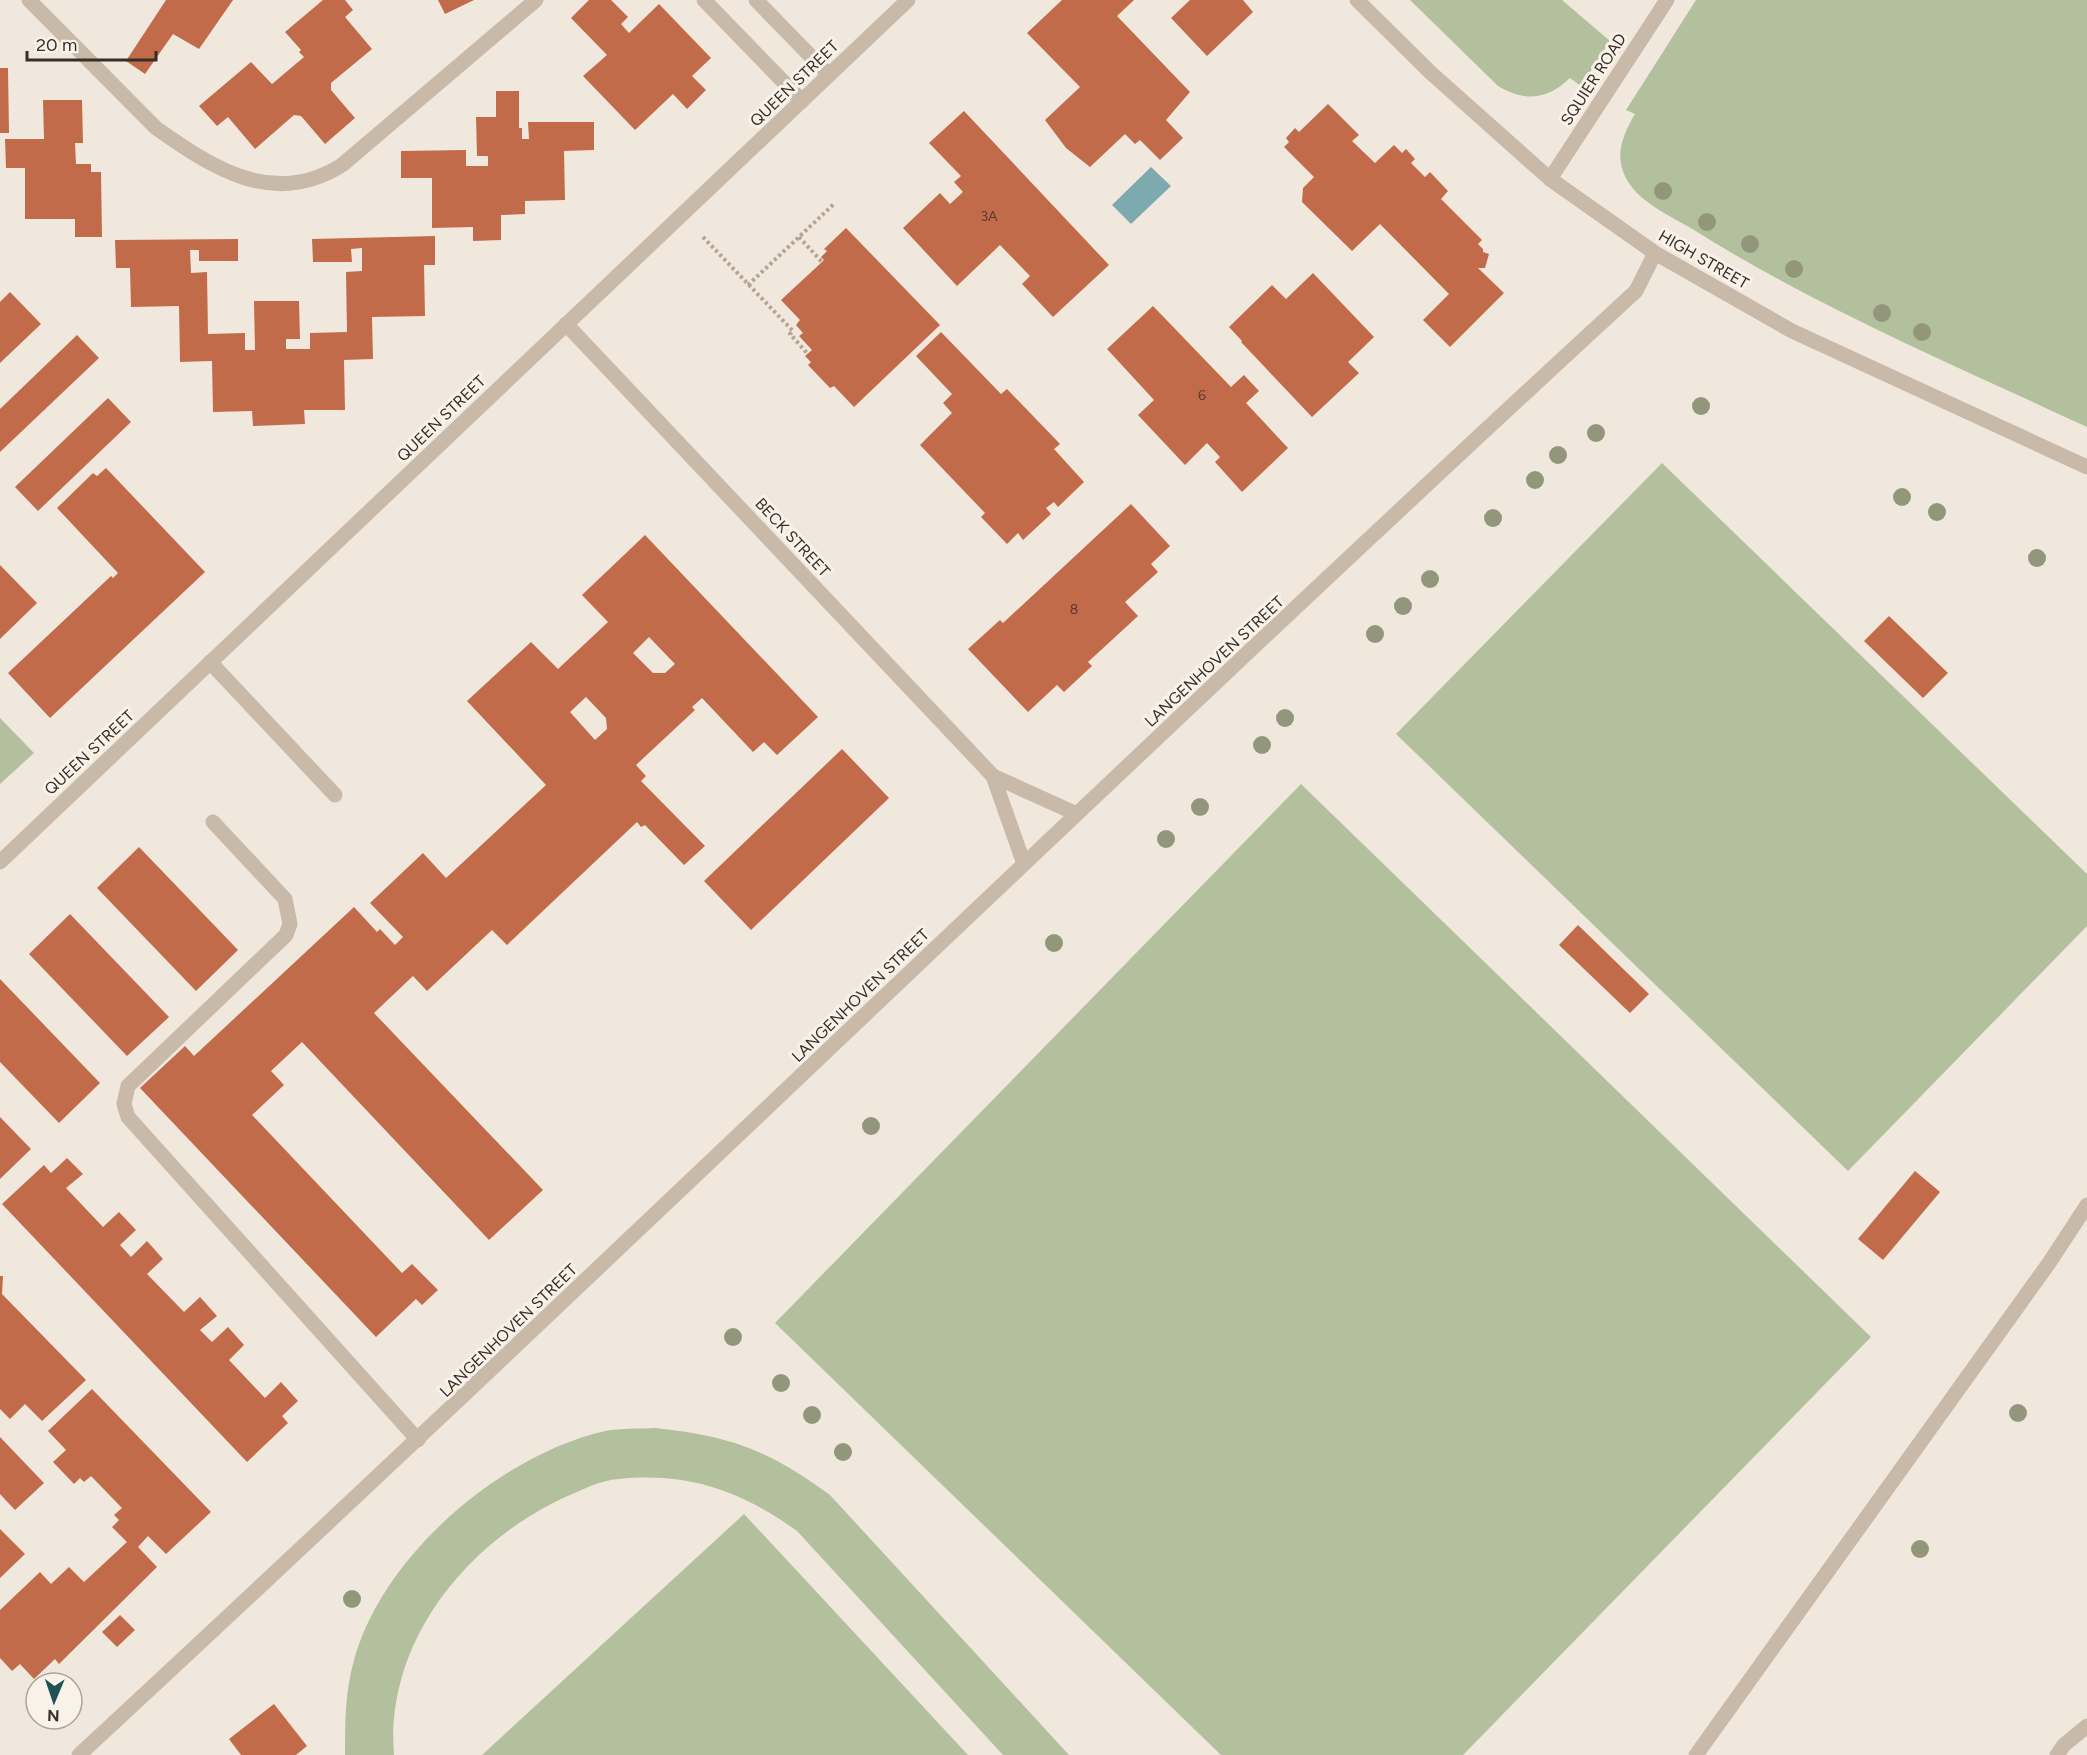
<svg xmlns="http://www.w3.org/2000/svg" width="2087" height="1755" viewBox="0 0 2087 1755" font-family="Figtree,sans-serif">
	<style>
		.green { fill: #b3c09d }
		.water { fill: #7caaae }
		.building { fill: #c26b4a; fill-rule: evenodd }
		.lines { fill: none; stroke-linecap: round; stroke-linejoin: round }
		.path { stroke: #b5a393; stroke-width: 4; stroke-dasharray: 3 3; stroke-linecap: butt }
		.minor { stroke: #c9b9a9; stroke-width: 15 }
		.tree { fill: #92977c }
		.labels { text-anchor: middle; stroke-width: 6; stroke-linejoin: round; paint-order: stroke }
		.number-label { font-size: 14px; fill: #5a3c31 }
		.street-label { font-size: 16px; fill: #372d29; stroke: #f9f2e9 }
	</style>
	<rect width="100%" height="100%" fill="#f1e8dd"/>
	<g class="green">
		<path d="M 1410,0 L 1562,0 L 1610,41 L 1581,86 L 1570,78 C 1547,100 1525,102 1498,86 Z"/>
		<path d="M 1696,0 L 2087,0 L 2087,427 C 1954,365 1818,308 1694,230 C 1671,216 1635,201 1624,174 C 1615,152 1624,133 1635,114 L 1626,110 Z"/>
		<path d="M 1662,463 L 2087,874 L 2087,926 L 1848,1171 L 1396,734 Z"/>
		<path d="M 0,718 L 34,753 L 0,784 Z"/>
		<path d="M 1301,784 L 1871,1337 L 1463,1755 L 1221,1755 L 775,1323 Z"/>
		<path d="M 655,1428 C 731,1436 768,1450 830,1495 L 1069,1755 L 1003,1755 L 797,1531 C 741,1491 689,1472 619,1479 C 600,1480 580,1491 563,1498 C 465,1544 385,1643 394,1755 L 345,1755 C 345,1724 345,1694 353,1664 C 380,1557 500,1455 605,1431 C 621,1428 639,1429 655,1428 Z"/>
		<path d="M 744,1514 L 968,1755 L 482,1755 Z"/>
	</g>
	<path class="water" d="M 1151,167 L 1171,186 L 1131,224 L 1112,205 Z"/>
	<g class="building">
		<path d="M 166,0 L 233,0 L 199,49 L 173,34 L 145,74 L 126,61 Z"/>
		<path d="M 323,0 L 345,0 L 353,10 L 345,17 L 372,49 L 331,83 L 331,90 L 355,118 L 325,144 L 301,116 L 294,115 L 255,149 L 228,117 L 217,126 L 199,106 L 251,62 L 272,84 L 304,57 L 299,52 L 301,50 L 285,32 Z"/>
		<path d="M 438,0 L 474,0 L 445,14 Z"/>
		<path d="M 589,0 L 611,0 L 628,17 L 621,24 L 629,33 L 659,4 L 711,58 L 692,76 L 706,90 L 687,109 L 673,94 L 635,130 L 583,76 L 607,55 L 571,18 Z"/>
		<path d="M 1062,0 L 1134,0 L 1117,16 L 1190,92 L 1166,120 L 1183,138 L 1160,160 L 1140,140 L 1135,144 L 1125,134 L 1090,167 L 1066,148 L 1045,120 L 1080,87 L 1027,33 Z"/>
		<path d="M 1190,0 L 1243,0 L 1253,12 L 1207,56 L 1171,18 Z"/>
		<path d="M 0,68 L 8,68 L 9,133 L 0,133 Z"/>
		<path d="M 496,91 L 519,91 L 519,128 L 522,128 L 522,139 L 529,139 L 528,122 L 594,122 L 594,150 L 564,151 L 565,200 L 525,201 L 525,214 L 501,215 L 501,240 L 473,241 L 473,227 L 432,228 L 432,178 L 401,178 L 401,151 L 466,150 L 466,166 L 488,166 L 488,156 L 477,156 L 476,117 L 496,117 Z"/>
		<path d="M 43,100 L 82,100 L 83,143 L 75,143 L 76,164 L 91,164 L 91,172 L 101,172 L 102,237 L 75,237 L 75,219 L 25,219 L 25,168 L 6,168 L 5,139 L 44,139 Z"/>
		<path d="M 1328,104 L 1359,135 L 1352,141 L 1375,163 L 1394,145 L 1402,153 L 1406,149 L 1415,159 L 1411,163 L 1425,177 L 1430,172 L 1448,191 L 1441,199 L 1482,240 L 1478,244 L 1483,249 L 1483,252 L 1489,254 L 1485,268 L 1478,268 L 1504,293 L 1450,347 L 1423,320 L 1449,294 L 1380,224 L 1352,251 L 1302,202 L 1303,188 L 1314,177 L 1284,147 L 1289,142 L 1286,138 L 1295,128 L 1299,132 Z"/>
		<path d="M 964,111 L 1109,265 L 1053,317 L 1022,284 L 1030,276 L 1000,245 L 957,286 L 903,228 L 940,193 L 950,204 L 963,192 L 954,182 L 961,176 L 929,143 Z"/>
		<path d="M 846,228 L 940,325 L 854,407 L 834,386 L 830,388 L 808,365 L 811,362 L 805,356 L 812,350 L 799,336 L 803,333 L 796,325 L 800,320 L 781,300 L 822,262 L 824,260 L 821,257 L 827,251 L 824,249 Z"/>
		<path d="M 435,236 L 435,265 L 424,265 L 425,316 L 372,317 L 373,359 L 344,360 L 345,410 L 304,410 L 305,424 L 253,426 L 252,411 L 213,412 L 212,361 L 180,362 L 179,306 L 131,307 L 130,268 L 116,268 L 115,240 L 238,239 L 238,261 L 199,261 L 199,250 L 190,250 L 191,273 L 207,272 L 208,334 L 245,333 L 245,350 L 255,350 L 254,301 L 299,301 L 300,339 L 286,339 L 286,349 L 310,349 L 310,333 L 347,332 L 346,272 L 362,271 L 362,248 L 351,249 L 352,262 L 313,262 L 312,239 Z"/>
		<path d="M 1313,273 L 1374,337 L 1348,362 L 1359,373 L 1312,417 L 1241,342 L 1242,341 L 1229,327 L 1272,285 L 1286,299 Z"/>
		<path d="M 10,292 L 41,324 L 0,363 L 0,302 Z"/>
		<path d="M 1153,306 L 1231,387 L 1244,375 L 1259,391 L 1246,403 L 1288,448 L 1242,492 L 1215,462 L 1220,457 L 1207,443 L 1185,465 L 1138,415 L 1154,400 L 1107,349 Z"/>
		<path d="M 941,332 L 1001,394 L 1007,389 L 1060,444 L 1054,449 L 1084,482 L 1058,507 L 1054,502 L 1046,508 L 1051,514 L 1023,540 L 1018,533 L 1007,544 L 981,517 L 985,513 L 920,445 L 952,413 L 943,403 L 952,394 L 916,356 Z"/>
		<path d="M 77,335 L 99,358 L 0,452 L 0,409 Z"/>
		<path d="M 108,398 L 131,422 L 38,511 L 15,487 Z"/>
		<path d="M 106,468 L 205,572 L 50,718 L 8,673 L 111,576 L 113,578 L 118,573 L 57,508 L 93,473 L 97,476 Z"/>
		<path d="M 1131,504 L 1170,546 L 1151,564 L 1158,572 L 1125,602 L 1138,616 L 1088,662 L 1092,666 L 1064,692 L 1057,685 L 1028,712 L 968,649 L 1000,620 L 1003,623 L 1030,598 Z"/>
		<path d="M 645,535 L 818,717 L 777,755 L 764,742 L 753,752 L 702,698 L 692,707 L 695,710 L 636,765 L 646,776 L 641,781 L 705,846 L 684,865 L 645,825 L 641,827 L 637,822 L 507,945 L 492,930 L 427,991 L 413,976 L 374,1013 L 543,1190 L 489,1240 L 302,1042 L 271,1071 L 284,1085 L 252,1115 L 402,1273 L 412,1264 L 438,1290 L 422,1305 L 416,1299 L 376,1337 L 140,1088 L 185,1046 L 194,1056 L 354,907 L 377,932 L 380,929 L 395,945 L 403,937 L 370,903 L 423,853 L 446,878 L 546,785 L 467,701 L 531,642 L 558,669 L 608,622 L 582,595 ZM 649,637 L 675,664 L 665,673 L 653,673 L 633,653 ZM 586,697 L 606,718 L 607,729 L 595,740 L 570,712 Z"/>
		<path d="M 0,565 L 37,603 L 0,639 Z"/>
		<path d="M 1889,616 L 1948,673 L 1923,698 L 1864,641 Z"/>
		<path d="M 842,749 L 889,798 L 751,930 L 704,881 Z"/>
		<path d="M 139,847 L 238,950 L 196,991 L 97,888 Z"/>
		<path d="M 70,914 L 169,1017 L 127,1056 L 29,954 Z"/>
		<path d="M 1578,925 L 1649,994 L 1630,1013 L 1559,945 Z"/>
		<path d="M 0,979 L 100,1083 L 59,1123 L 0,1062 Z"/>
		<path d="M 0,1117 L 31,1149 L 0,1179 Z"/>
		<path d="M 67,1158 L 83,1174 L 66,1188 L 103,1227 L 119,1212 L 136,1230 L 120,1245 L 131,1257 L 147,1241 L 163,1259 L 147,1274 L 184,1312 L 200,1297 L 217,1316 L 200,1330 L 212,1342 L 228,1327 L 244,1345 L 229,1360 L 265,1398 L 281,1382 L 298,1401 L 282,1416 L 288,1423 L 247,1462 L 2,1204 L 44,1165 L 51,1173 Z"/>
		<path d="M 1915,1171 L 1940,1192 L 1883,1260 L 1858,1239 Z"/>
		<path d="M 0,1276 L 3,1276 L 2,1294 L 86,1380 L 42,1421 L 25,1404 L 10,1419 L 0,1409 Z"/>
		<path d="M 92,1389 L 211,1512 L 166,1554 L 148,1536 L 138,1547 L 157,1567 L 59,1664 L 55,1659 L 34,1679 L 20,1664 L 12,1671 L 0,1658 L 0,1610 L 40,1572 L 51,1584 L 69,1567 L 84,1582 L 127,1542 L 112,1527 L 119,1520 L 114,1515 L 122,1508 L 91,1476 L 84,1482 L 80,1478 L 74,1484 L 53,1462 L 66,1450 L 48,1431 Z"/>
		<path d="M 0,1437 L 44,1483 L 15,1510 L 0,1494 Z"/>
		<path d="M 0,1529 L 25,1554 L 0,1578 Z"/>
		<path d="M 120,1615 L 135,1630 L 117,1647 L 102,1632 Z"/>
		<path d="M 274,1704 L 307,1746 L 296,1755 L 241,1755 L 229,1739 Z"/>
	</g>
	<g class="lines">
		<g class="path">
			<path d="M 703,237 L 793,331 L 790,334 L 808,354"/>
			<path d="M 799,237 L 822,262"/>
			<path d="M 748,285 L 835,203"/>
		</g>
		<g class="minor">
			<path d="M 29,0 L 156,128 C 214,169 274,208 342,165 L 536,0"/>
			<path d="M 704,0 L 802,101"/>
			<path d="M 756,0 L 829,75"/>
			<path d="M 1357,0 L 1431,73 L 1550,179 L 1655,253 L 1792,331 L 2087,467"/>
			<path d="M 1550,179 L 1667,0"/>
			<path d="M 566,324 L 993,776 L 1077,814"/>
			<path d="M 210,662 L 335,795"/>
			<path d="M 993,776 L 1024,864"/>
			<path d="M 213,822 L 285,899 L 290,924 L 286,935 L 128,1086 L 124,1104 L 128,1117 L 418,1440"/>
			<path d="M 0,862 L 908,0"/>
			<path d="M 79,1755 C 602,1271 1112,773 1636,291 L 1655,253"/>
			<path d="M 1696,1755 L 2049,1263 L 2087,1205"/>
			<path d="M 2057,1755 L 2064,1745 L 2087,1726"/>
		</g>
	</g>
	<g class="tree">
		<circle cx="1663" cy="191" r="9"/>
		<circle cx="1707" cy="222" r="9"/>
		<circle cx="1750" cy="244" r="9"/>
		<circle cx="1794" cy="269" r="9"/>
		<circle cx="1882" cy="313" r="9"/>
		<circle cx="1922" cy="332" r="9"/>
		<circle cx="1701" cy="406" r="9"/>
		<circle cx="1596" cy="433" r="9"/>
		<circle cx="1558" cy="455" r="9"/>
		<circle cx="1535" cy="480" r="9"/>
		<circle cx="1902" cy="497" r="9"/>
		<circle cx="1937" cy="512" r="9"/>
		<circle cx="1493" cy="518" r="9"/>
		<circle cx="2037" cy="558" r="9"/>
		<circle cx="1430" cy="579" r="9"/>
		<circle cx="1403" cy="606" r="9"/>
		<circle cx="1375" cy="634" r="9"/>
		<circle cx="1285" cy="718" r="9"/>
		<circle cx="1262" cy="745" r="9"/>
		<circle cx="1200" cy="807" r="9"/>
		<circle cx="1166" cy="839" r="9"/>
		<circle cx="1054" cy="943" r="9"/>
		<circle cx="871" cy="1126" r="9"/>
		<circle cx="733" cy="1337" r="9"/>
		<circle cx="781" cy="1383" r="9"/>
		<circle cx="2018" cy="1413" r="9"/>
		<circle cx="812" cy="1415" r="9"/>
		<circle cx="843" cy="1452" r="9"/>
		<circle cx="1920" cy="1549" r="9"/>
		<circle cx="352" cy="1599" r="9"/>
	</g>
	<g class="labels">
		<g class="number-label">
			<text x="989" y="221">3A</text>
			<text x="1202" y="400">6</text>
			<text x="1074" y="614">8</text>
		</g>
		<g class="street-label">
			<text transform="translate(1593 79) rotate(-57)" y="6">SQUIER ROAD</text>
			<text transform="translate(794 83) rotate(-44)" y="6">QUEEN STREET</text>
			<text transform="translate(1704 259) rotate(30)" y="6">HIGH STREET</text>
			<text transform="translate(441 418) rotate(-44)" y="6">QUEEN STREET</text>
			<text transform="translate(793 537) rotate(47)" y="6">BECK STREET</text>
			<text transform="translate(1214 661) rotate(-43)" y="6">LANGENHOVEN STREET</text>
			<text transform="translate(89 752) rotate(-43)" y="6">QUEEN STREET</text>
			<text transform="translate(860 995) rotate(-44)" y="6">LANGENHOVEN STREET</text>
			<text transform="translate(508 1330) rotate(-44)" y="6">LANGENHOVEN STREET</text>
		</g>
	</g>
	<g transform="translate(54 1701) rotate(182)"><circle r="28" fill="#f9f2e9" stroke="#aba39c" stroke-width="1.5"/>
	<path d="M0-4.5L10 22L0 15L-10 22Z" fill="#1f5257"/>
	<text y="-9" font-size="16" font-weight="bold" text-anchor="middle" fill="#372d29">N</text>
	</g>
	<path d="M27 51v9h129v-9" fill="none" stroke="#372d29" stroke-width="3"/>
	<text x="36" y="51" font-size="18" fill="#372d29" stroke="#f9f2e9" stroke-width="4.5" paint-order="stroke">20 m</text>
</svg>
